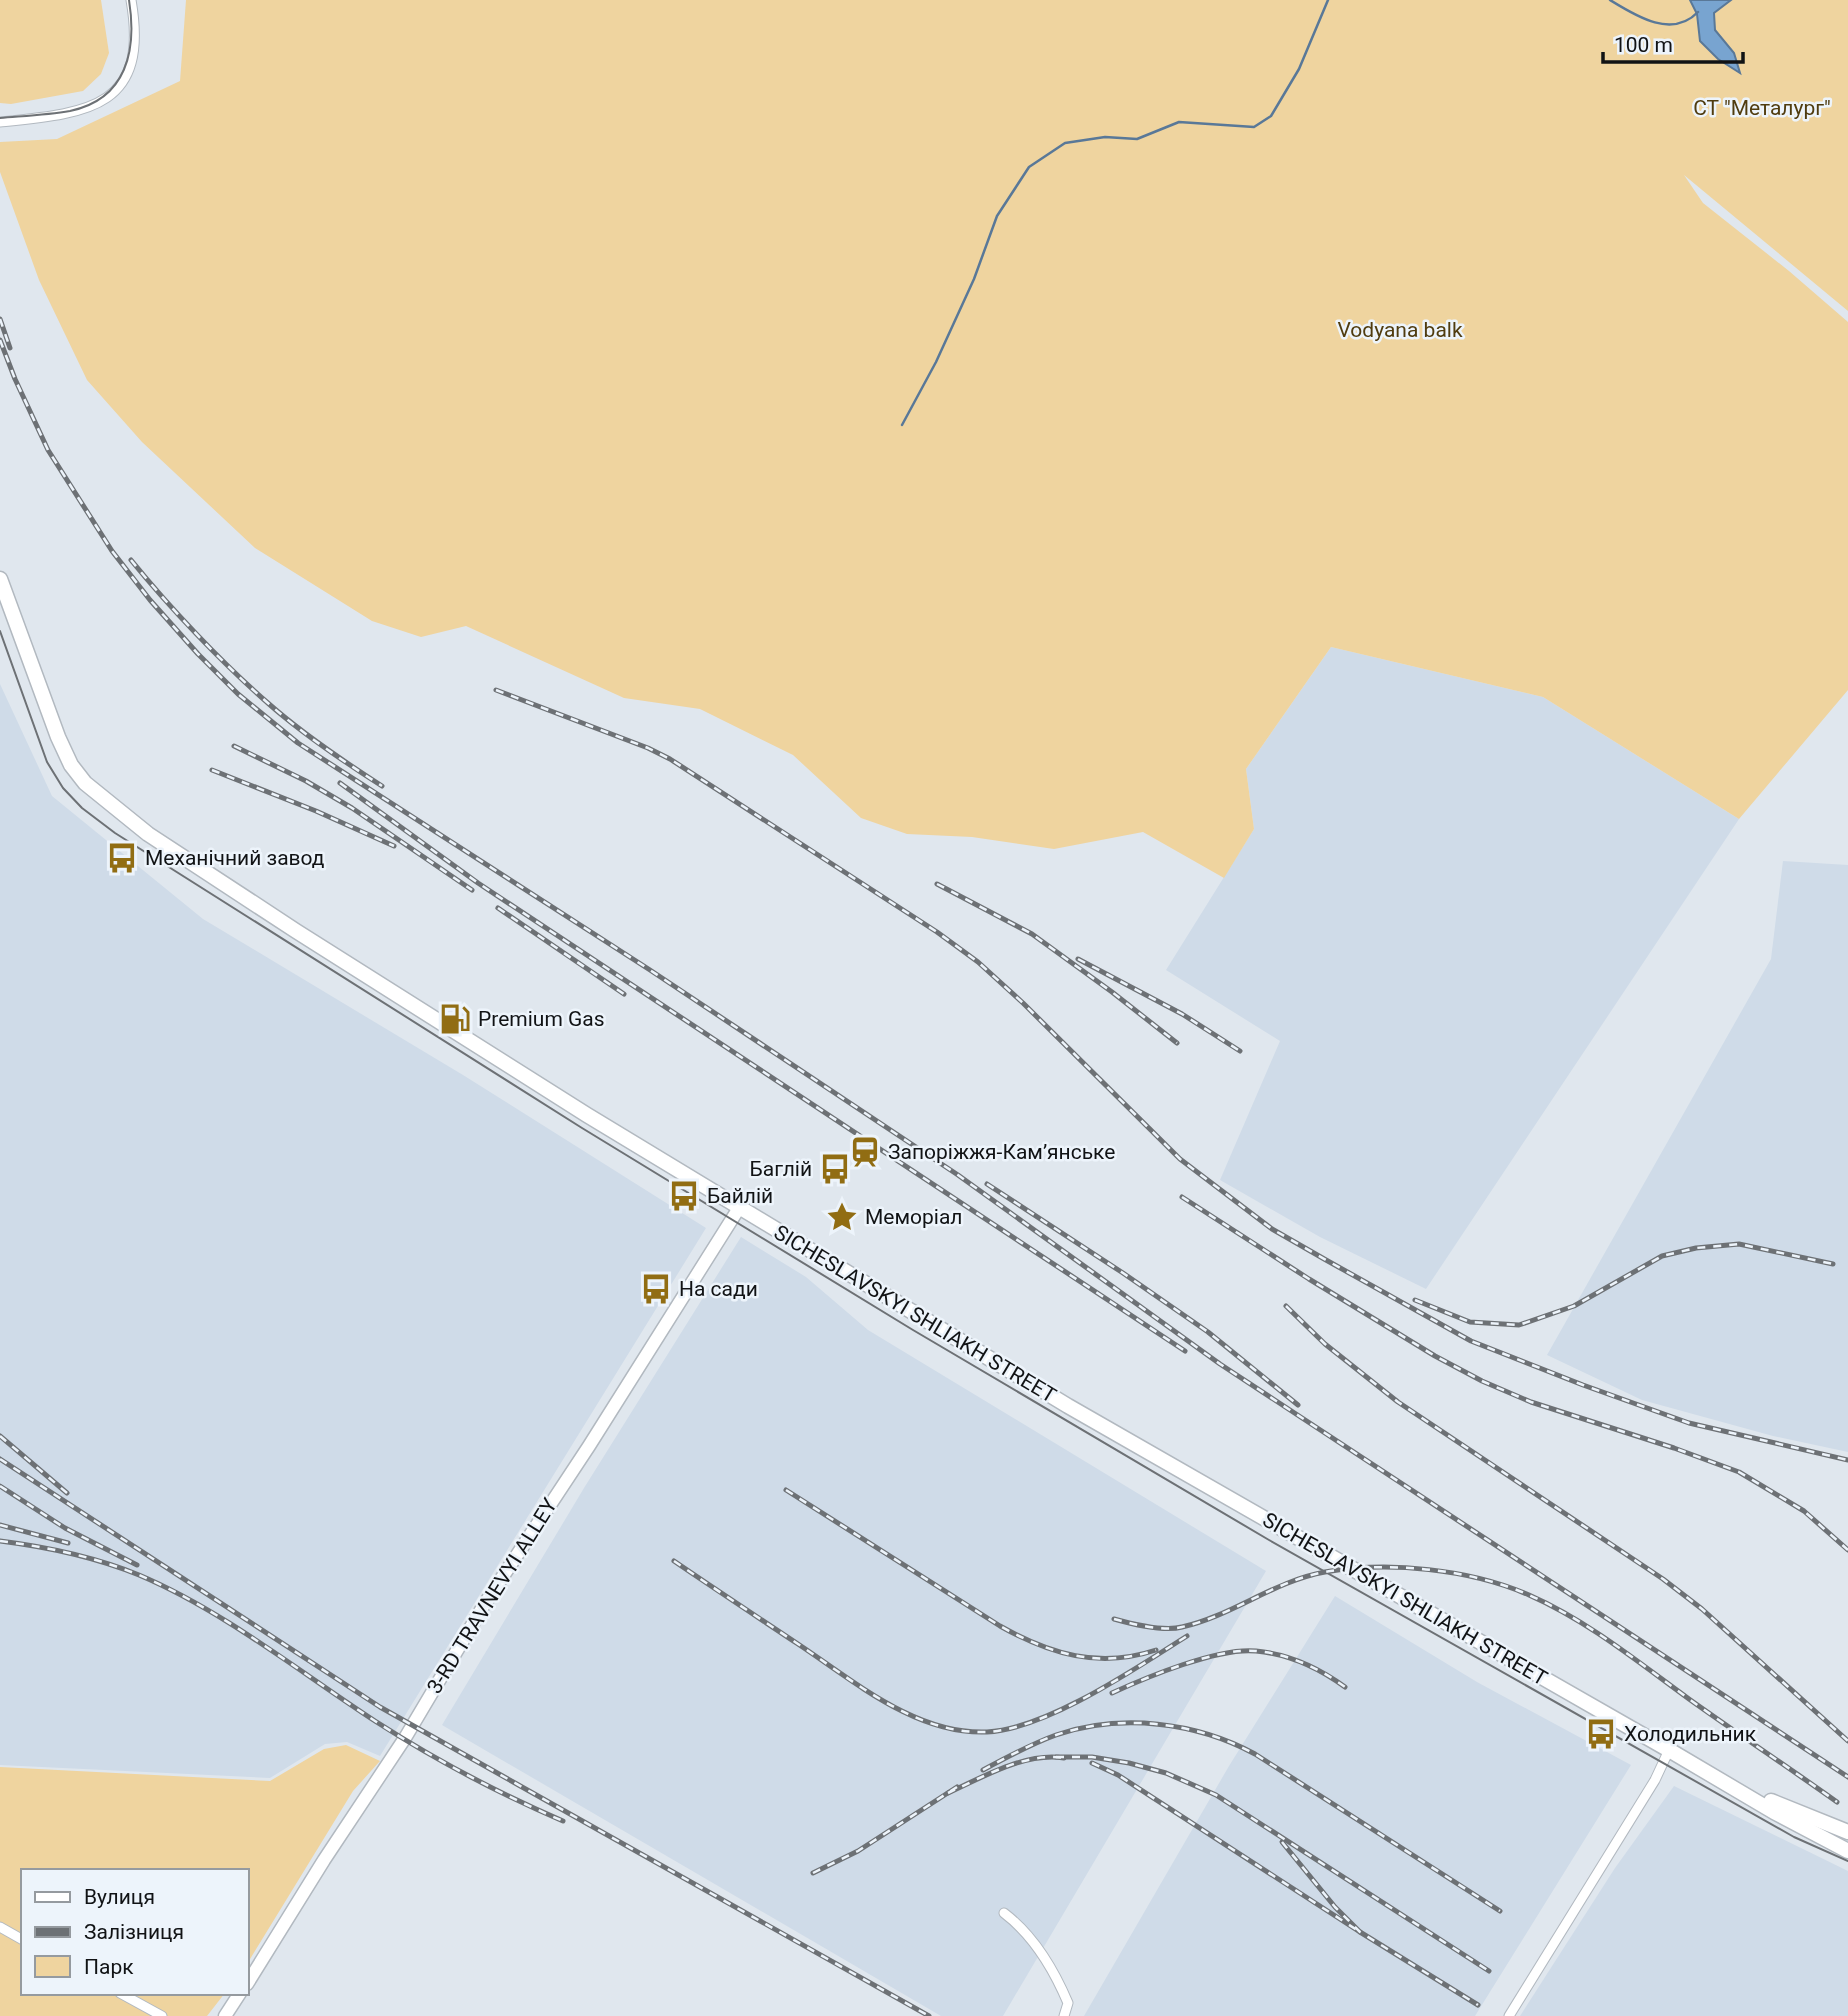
<svg xmlns="http://www.w3.org/2000/svg" width="1848" height="2016" viewBox="0 0 1848 2016" font-family="Roboto,sans-serif">
	<style>
		.built { fill: #cfdbe8 }
		.green { fill: #efd49f }
		.water { fill: #78a4d0; stroke: #597898; stroke-width: 2 }
		.lines { fill: none; stroke-linecap: round; stroke-linejoin: round }
		.stream { stroke: #597898; stroke-width: 2.5 }
		.minor-casing { stroke: #b2b9c0; stroke-width: 11 }
		.secondary-casing { stroke: #b2b9c0; stroke-width: 15 }
		.primary-casing { stroke: #b2b9c0; stroke-width: 17 }
		.minor { stroke: #fff; stroke-width: 9 }
		.secondary { stroke: #fff; stroke-width: 12 }
		.primary { stroke: #fff; stroke-width: 14 }
		.tram { stroke: #6d7175; stroke-width: 2 }
		.rail-casing { stroke: #6d7175; stroke-width: 5 }
		.rail { stroke: #edf4fb; stroke-width: 2.5; stroke-dasharray: 8; stroke-linecap: butt }
		.labels { text-anchor: middle; stroke-width: 5; stroke-linejoin: round; paint-order: stroke }
		.park-label { font-size: 21px; fill: #503c0f; stroke: #edf4fb }
		.poi-label { font-size: 21px; fill: #111315; stroke: #edf4fb; text-anchor: start }
		.street-label { font-size: 21px; fill: #111315; stroke: #edf4fb }
	</style>
	<rect width="100%" height="100%" fill="#e0e7ee"/>
	<g class="built">
		<path d="M 1331,647 L 1543,697 L 1739,819 L 1426,1289 L 1320,1237 L 1220,1180 L 1280,1041 L 1166,970 L 1254,829 L 1246,769 Z"/>
		<path d="M 0,684 L 52,796 L 203,919 L 463,1075 L 706,1228 L 380,1756 L 347,1742 L 325,1744 L 270,1778 L 0,1765 Z"/>
		<path d="M 1783,861 L 1848,865 L 1848,1452 L 1773,1436 L 1642,1400 L 1547,1355 L 1771,959 Z"/>
		<path d="M 741,1237 L 806,1277 L 868,1330 L 1266,1571 L 1003,2016 L 941,2016 L 442,1725 L 584,1488 Z"/>
		<path d="M 1335,1596 L 1477,1682 L 1631,1765 L 1475,2016 L 1084,2016 L 1229,1766 Z"/>
		<path d="M 1674,1786 L 1848,1871 L 1848,2016 L 1520,2016 L 1615,1868 Z"/>
	</g>
	<g class="green">
		<path d="M 0,0 L 101,0 L 109,53 L 101,74 L 83,91 L 11,104 L 0,103 Z"/>
		<path d="M 186,0 L 1848,0 L 1848,311 L 1684,175 L 1703,203 L 1789,271 L 1848,322 L 1848,690 L 1739,819 L 1543,697 L 1331,647 L 1246,769 L 1254,829 L 1224,878 L 1143,832 L 1054,849 L 972,837 L 907,834 L 861,818 L 793,755 L 700,709 L 624,698 L 466,626 L 421,637 L 372,621 L 255,548 L 142,442 L 87,380 L 39,280 L 0,172 L 0,142 L 57,139 L 180,81 Z"/>
		<path d="M 346,1745 L 380,1761 L 353,1791 L 247,1964 L 247,1871 L 23,1871 L 23,1993 L 225,1993 L 207,2016 L 0,2016 L 0,1767 L 270,1781 L 324,1749 Z"/>
	</g>
	<path class="water" d="M 1690,0 L 1731,0 L 1714,13 L 1715,30 L 1734,53 L 1740,73 L 1718,59 L 1700,41 L 1697,14 Z"/>
	<g class="lines">
		<g class="stream">
			<path d="M 1610,0 C 1636,16 1672,39 1698,12"/>
			<path d="M 902,425 L 936,362 L 974,279 L 997,216 L 1029,167 L 1065,143 L 1105,137 L 1137,139 L 1179,122 L 1254,127 L 1271,116 L 1299,69 L 1328,0"/>
		</g>
		<g class="minor-casing">
			<g id="minor">
				<path d="M 0,122 C 87,113 150,109 131,0"/>
				<path d="M 1004,1913 C 1033,1935 1054,1970 1068,2003 L 1064,2016"/>
				<path d="M 0,1927 L 23,1940"/>
				<path d="M 120,1993 L 162,2016"/>
				<path d="M 1509,2016 L 1655,1780 L 1669,1750"/>
			</g>
		</g>
		<g class="secondary-casing">
			<g id="secondary">
				<path d="M 247,1984 L 324,1860 L 405,1738 L 484,1605 L 589,1446 L 739,1208"/>
				<path d="M 225,2016 L 240,1993"/>
			</g>
		</g>
		<g class="primary-casing">
			<g id="primary">
				<path d="M 0,579 L 58,737 L 71,765 L 85,783 L 148,834 L 296,931 L 587,1115 L 1068,1406 L 1669,1750 L 1774,1812 L 1848,1851"/>
				<path d="M 1771,1801 L 1848,1832"/>
			</g>
		</g>
		<use href="#minor" class="minor"/>
		<use href="#secondary" class="secondary"/>
		<use href="#primary" class="primary"/>
		<g class="tram">
			<path d="M 0,118 C 23,116 47,115 70,111 C 127,99 137,50 129,0"/>
			<path d="M 0,631 L 47,762 L 63,788 L 82,808 L 115,833 L 582,1128 L 913,1330 L 1269,1540 L 1794,1837 L 1848,1861"/>
		</g>
		<g class="rail-casing">
			<g id="rail">
				<path d="M 0,319 L 10,348"/>
				<path d="M 0,340 L 15,379 L 48,450 L 112,551 L 150,600 L 198,654 L 238,694 L 298,743 L 650,970 L 958,1175 L 1220,1364 L 1848,1777"/>
				<path d="M 131,560 C 170,608 222,663 269,704 C 303,734 343,761 382,786"/>
				<path d="M 496,690 L 648,748 L 670,759 L 937,932 L 978,962 L 1023,1003 L 1180,1159 L 1272,1229 L 1326,1260 L 1471,1341 L 1583,1385 L 1689,1423 L 1848,1460"/>
				<path d="M 234,746 L 306,781 L 352,808 L 472,890"/>
				<path d="M 212,770 L 316,811 L 394,846"/>
				<path d="M 340,783 L 478,883 L 1185,1351"/>
				<path d="M 937,884 L 1032,934 L 1112,992 L 1177,1043"/>
				<path d="M 498,908 L 624,994"/>
				<path d="M 1078,959 L 1182,1014 L 1240,1051"/>
				<path d="M 987,1184 L 1123,1273 L 1208,1332 L 1298,1405"/>
				<path d="M 1182,1197 L 1309,1279 L 1435,1356 L 1482,1381 L 1531,1402 L 1674,1448 L 1739,1472 L 1804,1511 L 1848,1550"/>
				<path d="M 1415,1300 L 1470,1322 L 1519,1325 L 1574,1306 L 1662,1256 L 1696,1248 L 1739,1244 L 1833,1264"/>
				<path d="M 1286,1306 L 1325,1344 L 1398,1402 L 1663,1579 L 1702,1609 L 1848,1741"/>
				<path d="M 0,1436 L 67,1493"/>
				<path d="M 0,1459 L 380,1707 L 929,2016"/>
				<path d="M 0,1486 L 65,1528 L 137,1565"/>
				<path d="M 786,1490 L 1000,1626 C 1050,1654 1099,1669 1156,1650"/>
				<path d="M 0,1525 L 68,1543"/>
				<path d="M 0,1541 C 48,1547 95,1557 139,1575 C 222,1610 300,1672 375,1721 C 434,1759 498,1793 563,1821"/>
				<path d="M 674,1561 C 715,1589 756,1616 798,1644 C 854,1681 916,1735 987,1732 C 1047,1729 1136,1668 1187,1636"/>
				<path d="M 1114,1619 C 1132,1624 1164,1632 1182,1627 C 1232,1616 1274,1581 1325,1572 C 1389,1561 1470,1569 1529,1595 C 1588,1621 1638,1662 1689,1699 C 1738,1734 1788,1767 1837,1802"/>
				<path d="M 1112,1693 C 1147,1677 1219,1647 1256,1651 C 1289,1654 1319,1668 1345,1687"/>
				<path d="M 1056,1757 L 1092,1757 L 1129,1763 L 1166,1773 L 1216,1795 L 1489,1971"/>
				<path d="M 1092,1763 L 1118,1775 L 1360,1932"/>
				<path d="M 983,1770 C 1007,1757 1031,1744 1056,1735 C 1121,1713 1196,1722 1255,1754 L 1500,1911"/>
				<path d="M 948,1793 C 983,1777 1025,1752 1064,1758"/>
				<path d="M 1282,1842 L 1335,1907 L 1360,1932 L 1478,2005"/>
				<path d="M 813,1873 L 858,1851 L 957,1787"/>
			</g>
		</g>
		<use href="#rail" class="rail"/>
	</g>
	<defs>
		<g id="bus-bare" transform="scale(2.415)"><path d="M-5-6H5V4H4V6H2V4H-2V6H-4V4H-5ZM-3.5-4V0h7V-4ZM-3.5 1.2v1.5H-2V1.2ZM2 1.2v1.5H3.5V1.2Z" fill="#916d13" stroke="#edf4fb" stroke-width="2.5" paint-order="stroke"/></g>
		<g id="fuel-bare" transform="scale(2.415)"><path d="M-5.5-6h7V0h2V4h1.3V-2.5L3-4.5l.8-.8L6-3V5H2.5V1h-1V6h-7ZM-4.2-4.7v3.2H.2V-4.7Z" fill="#916d13" stroke="#edf4fb" stroke-width="2.5" paint-order="stroke"/></g>
		<g id="station-bare" transform="scale(2.415)"><path d="M-3-6H3Q5-6 5-4V2Q5 4 3 4L4.5 6H3L1.5 4h-3L-3 6H-4.5L-3 4Q-5 4-5 2V-4Q-5-6-3-6ZM-3.5-4v3h7v-3ZM-3.5 1v1.5H-2V1ZM2 1v1.5H3.5V1Z" fill="#916d13" stroke="#edf4fb" stroke-width="2.5" paint-order="stroke"/></g>
		<g id="sight-bare" transform="scale(2.415)"><path d="M0-6L1.8-2.2L6-1.7L2.9 1.2L3.7 5.4L0 3.3L-3.7 5.4L-2.9 1.2L-6-1.7L-1.8-2.2Z" fill="#916d13" stroke="#edf4fb" stroke-width="2.5" paint-order="stroke"/></g>
	</defs>
	<g fill-rule="evenodd">
		<use href="#bus-bare" x="122" y="858"/>
		<use href="#fuel-bare" x="455" y="1019"/>
		<use href="#station-bare" x="865" y="1152"/>
		<use href="#bus-bare" x="835" y="1169"/>
		<use href="#bus-bare" x="684" y="1196"/>
		<use href="#sight-bare" x="842" y="1217"/>
		<use href="#bus-bare" x="656" y="1289"/>
		<use href="#bus-bare" x="1601" y="1734"/>
	</g>
	<g class="labels">
		<g class="park-label">
			<text x="1762" y="115">СТ "Металург"</text>
			<text x="1400" y="337">Vodyana balk</text>
		</g>
		<g class="poi-label">
			<text x="145" y="865">Механічний завод</text>
			<text x="478" y="1026">Premium Gas</text>
			<text x="888" y="1159">Запоріжжя-Кам’янське</text>
			<text x="812" y="1176" text-anchor="end">Баглій</text>
			<text x="707" y="1203">Байлій</text>
			<text x="865" y="1224">Меморіал</text>
			<text x="679" y="1296">На сади</text>
			<text x="1624" y="1741">Холодильник</text>
		</g>
		<g class="street-label">
			<text transform="translate(915 1314) rotate(31)" y="7">SICHESLAVSKYI SHLIAKH STREET</text>
			<text transform="translate(492 1596) rotate(-58)" y="7">3-RD TRAVNEVYI ALLEY</text>
			<text transform="translate(1405 1599) rotate(30)" y="7">SICHESLAVSKYI SHLIAKH STREET</text>
		</g>
	</g>
	<rect x="21" y="1869" width="228" height="126" fill="#edf4fb" stroke="#959a9f" stroke-width="2"/>
	<rect x="35" y="1892" width="35" height="10" fill="#ffffff" stroke="#959a9f" stroke-width="2"/>
	<text x="84" y="1904" font-size="21" fill="#111315">Вулиця</text>
	<rect x="35" y="1927" width="35" height="10" fill="#6d7175" stroke="#959a9f" stroke-width="2"/>
	<text x="84" y="1939" font-size="21" fill="#111315">Залізниця</text>
	<rect x="35" y="1956" width="35" height="21" fill="#efd49f" stroke="#959a9f" stroke-width="2"/>
	<text x="84" y="1974" font-size="21" fill="#111315">Парк</text>
	<path d="M1603 52v10h140v-10" fill="none" stroke="#111315" stroke-width="3.5"/>
	<text x="1614" y="52" font-size="21" fill="#111315" stroke="#edf4fb" stroke-width="5" paint-order="stroke">100 m</text>
</svg>
